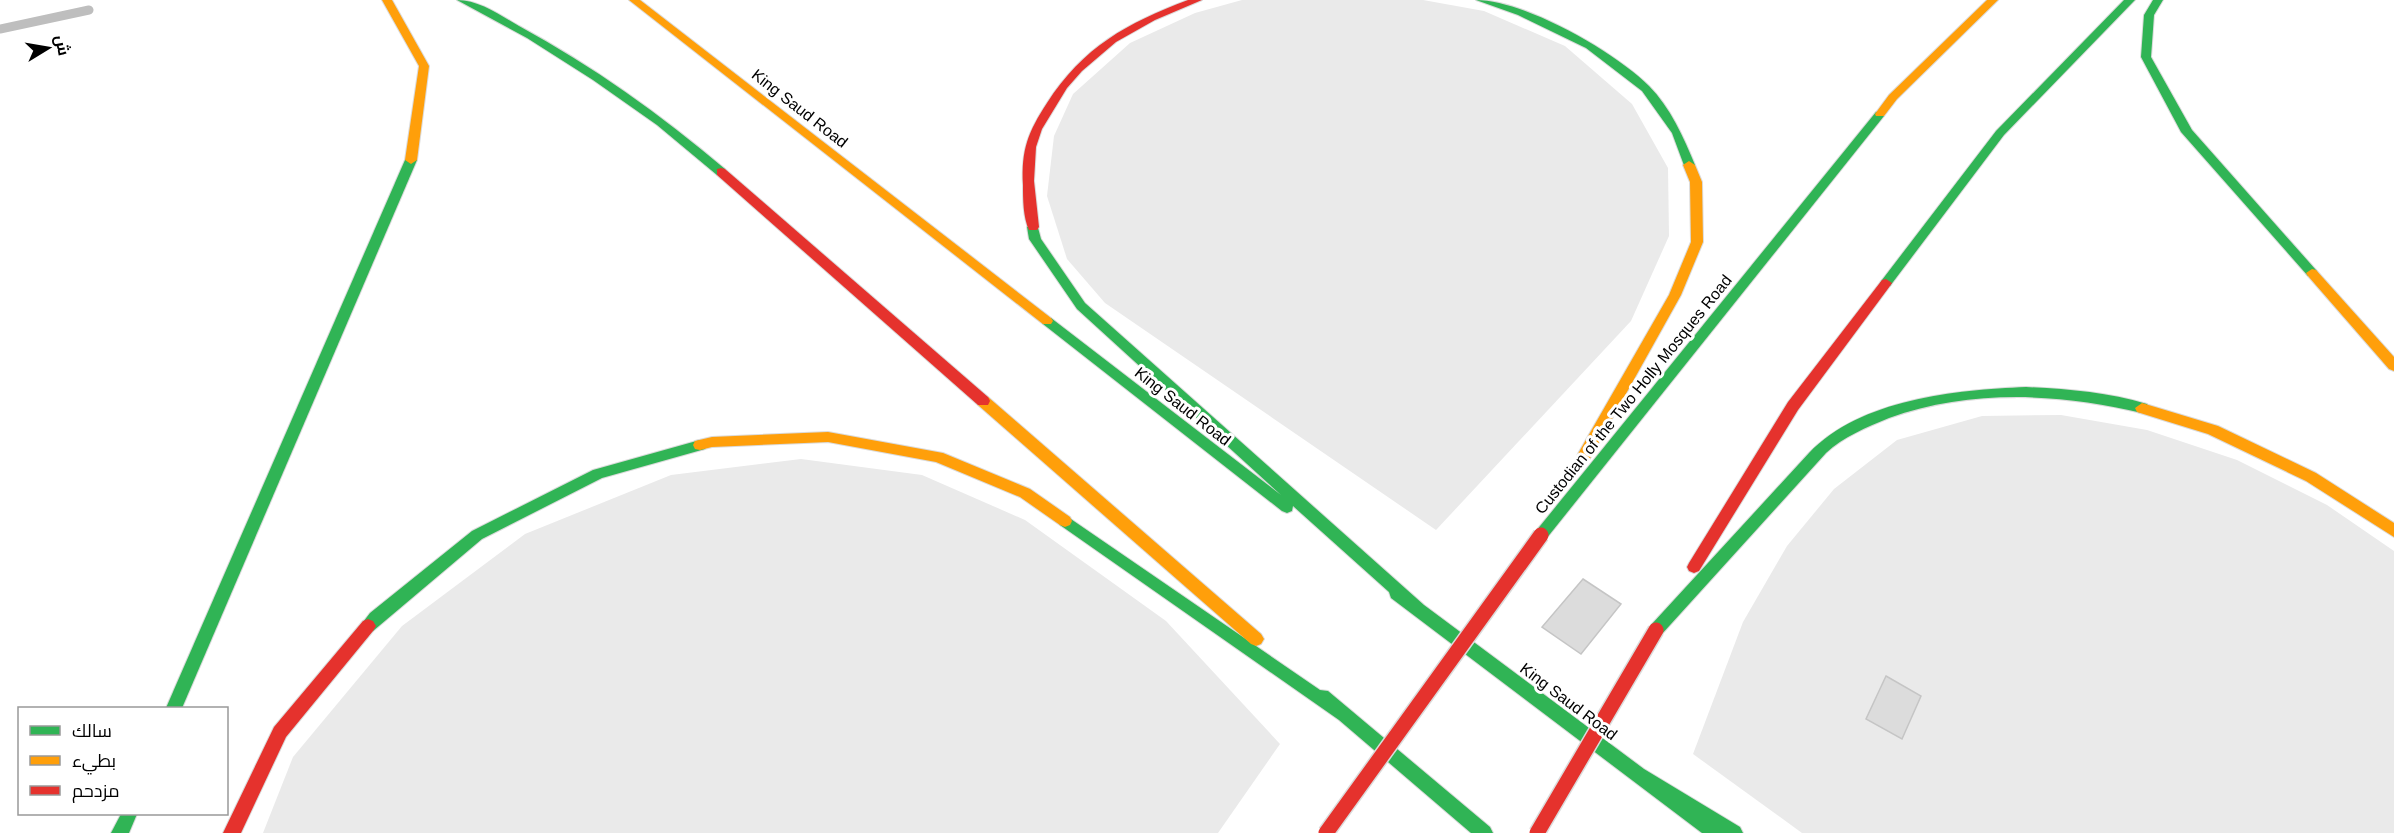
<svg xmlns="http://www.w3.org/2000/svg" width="2394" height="833" viewBox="0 0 2394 833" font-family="Arial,Cairo,sans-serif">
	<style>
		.green { fill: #eaeaea }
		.building { fill: #dcdcdc; stroke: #c5c5c5; stroke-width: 1.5 }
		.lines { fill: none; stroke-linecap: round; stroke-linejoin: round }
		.fast-casing { stroke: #dbdbdb; stroke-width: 2 }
		.slow-casing { stroke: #dbdbdb; stroke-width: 2 }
		.jam-casing { stroke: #dbdbdb; stroke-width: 2 }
		.lane { stroke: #bebebe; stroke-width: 9 }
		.fast { fill: #30b455; fill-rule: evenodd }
		.slow { fill: #ff9f0a; fill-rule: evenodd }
		.jam { fill: #e5322d; fill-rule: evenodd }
		.jam-bridge-casing { stroke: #dbdbdb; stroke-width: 18; stroke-linecap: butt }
		.jam-bridge { stroke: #e5322d; stroke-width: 15 }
		.labels { text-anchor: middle; stroke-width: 6; stroke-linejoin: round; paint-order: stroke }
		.street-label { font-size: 16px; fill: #000; stroke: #fff }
	</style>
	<rect width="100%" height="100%" fill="#fff"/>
	<g class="green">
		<path d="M 1242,0 L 1423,0 L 1484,11 L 1565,46 L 1632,104 L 1668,168 L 1669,236 L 1631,321 L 1436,530 L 1105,303 L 1067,259 L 1047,196 L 1054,136 L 1073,94 L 1130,43 L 1195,13 Z"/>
		<path d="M 2061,415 L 2147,430 L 2237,460 L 2327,505 L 2394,551 L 2394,833 L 1802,833 L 1693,754 L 1743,622 L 1787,546 L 1834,489 L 1897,440 L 1982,416 Z"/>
		<path d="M 801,459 L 922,475 L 1025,520 L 1166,621 L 1280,744 L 1218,833 L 263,833 L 293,757 L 402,626 L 525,534 L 671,475 Z"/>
	</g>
	<g class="building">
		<path d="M 1583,579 L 1621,604 L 1581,654 L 1542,627 Z"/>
		<path d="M 1886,676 L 1921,696 L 1902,739 L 1866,719 Z"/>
	</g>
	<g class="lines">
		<g class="fast-casing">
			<g id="fast">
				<path d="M 457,0 C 479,0 500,15 519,26 C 593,66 661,115 725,169 L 725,175 L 717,175 L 657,125 L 593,80 L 527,38 Z"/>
				<path d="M 1476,0 C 1524,0 1615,52 1649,86 C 1670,107 1684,138 1695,165 L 1693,168 L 1685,168 L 1672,133 L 1642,91 L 1586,48 L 1518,15 Z"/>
				<path d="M 2124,0 L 2135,0 L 2004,135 L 1890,286 L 1882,286 L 1880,283 L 1882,280 L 1996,131 Z"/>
				<path d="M 2153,0 L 2163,0 L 2154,15 L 2151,57 L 2192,130 L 2316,270 L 2318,273 L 2316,276 L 2308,276 L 2181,132 L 2141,57 L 2144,15 Z"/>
				<path d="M 1880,111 L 1884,112 L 1884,116 L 1546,539 L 1541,541 L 1536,539 L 1534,535 L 1536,531 L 1876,112 Z"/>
				<path d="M 411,156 L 417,160 L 182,708 L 166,708 L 405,160 Z"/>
				<path d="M 1033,223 L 1037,224 L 1041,239 L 1085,303 L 1424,605 L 1644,769 L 1740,827 L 1743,833 L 1702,833 L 1391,598 L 1389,592 L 1293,506 L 1292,511 L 1287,513 L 1282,511 L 1043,324 L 1041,321 L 1043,318 L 1051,318 L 1281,495 L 1077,309 L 1029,239 L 1027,227 Z"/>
				<path d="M 2026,387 C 2067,389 2107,392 2147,404 L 2149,408 L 2142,413 C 2060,393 1970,389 1889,418 C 1867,427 1843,437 1826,453 L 1661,635 L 1656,637 L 1651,635 L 1648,630 L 1651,625 L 1809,453 C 1861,399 1955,390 2026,387 Z"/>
				<path d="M 700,440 L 705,441 L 707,445 L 705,449 L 602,478 L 482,539 L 373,631 L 368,633 L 363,631 L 360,626 L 370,613 L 472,531 L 593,470 Z"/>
				<path d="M 1065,515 L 1320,690 L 1328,691 L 1490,827 L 1493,833 L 1471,833 L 1339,720 L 1060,525 L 1058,521 L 1060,517 Z"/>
				<path d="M 121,814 L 137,814 L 129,833 L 111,833 Z"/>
			</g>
		</g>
		<g class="slow-casing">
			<g id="slow">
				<path d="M 382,0 L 392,0 L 429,66 L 417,160 L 411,164 L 405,160 L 419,66 Z"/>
				<path d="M 629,0 L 640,0 L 1051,318 L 1053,321 L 1051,324 L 1043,324 Z"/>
				<path d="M 1987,0 L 1998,0 L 1897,99 L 1884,116 L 1876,116 L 1875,114 L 1889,95 Z"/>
				<path d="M 1689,161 L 1695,165 L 1702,182 L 1703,242 L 1681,295 L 1589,460 L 1579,460 L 1577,456 L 1579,452 L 1669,295 L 1691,242 L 1690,182 L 1683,165 Z"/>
				<path d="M 2312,269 L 2316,270 L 2394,357 L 2394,371 L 2389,369 L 2308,276 L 2306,273 Z"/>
				<path d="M 983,396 L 988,397 L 1261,634 L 1264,639 L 1261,644 L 1256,646 L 1251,644 L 978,405 L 976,401 L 978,397 Z"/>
				<path d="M 2142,403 L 2218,426 L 2316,473 L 2394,523 L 2394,537 L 2306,481 L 2208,434 L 2137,412 L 2135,408 Z"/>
				<path d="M 828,432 L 943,453 L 1030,489 L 1070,517 L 1072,521 L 1070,525 L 1065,527 L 1060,525 L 1020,497 L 936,462 L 828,442 L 712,447 L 700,450 L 695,449 L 693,445 L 695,441 L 712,437 Z"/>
			</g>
		</g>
		<g class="jam-casing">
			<g id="jam">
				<path d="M 1188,0 L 1202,0 L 1155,20 L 1116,42 L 1082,71 L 1067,88 L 1042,129 L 1036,147 L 1034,181 L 1039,227 L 1037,230 L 1029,230 C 1023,217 1023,199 1023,185 C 1021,150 1028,132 1047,103 C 1083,47 1127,23 1188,0 Z"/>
				<path d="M 721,168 L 725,169 L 988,397 L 990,401 L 988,405 L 978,405 L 717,175 L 717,169 Z"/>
				<path d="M 1886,279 L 1892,283 L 1890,286 L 1798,410 L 1699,571 L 1694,573 L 1689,571 L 1687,567 L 1689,563 L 1788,402 L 1882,280 Z"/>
				<path d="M 368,619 L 373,621 L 376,626 L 373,631 L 286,737 L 241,833 L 223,833 L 274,727 L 363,621 Z"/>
			</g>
		</g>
		<path class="lane" d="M 0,29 L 89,10"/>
		<use href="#fast" class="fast"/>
		<use href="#slow" class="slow"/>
		<use href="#jam" class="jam"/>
		<g class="jam-bridge-casing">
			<g id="jam-bridge">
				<path d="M 1326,833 L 1541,535"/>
				<path d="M 1537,833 L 1656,630"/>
			</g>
		</g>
		<use href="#jam-bridge" class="jam-bridge"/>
	</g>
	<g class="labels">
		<g class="street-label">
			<text transform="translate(800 108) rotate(38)" y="6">King Saud Road</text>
			<text transform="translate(1633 394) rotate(-51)" y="6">Custodian of the Two Holly Mosques Road</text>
			<text transform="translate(1183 406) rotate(38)" y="6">King Saud Road</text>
			<text transform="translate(1569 701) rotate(37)" y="6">King Saud Road</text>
		</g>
	</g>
	<rect x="18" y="707" width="210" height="108" fill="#ffffff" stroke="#999999" stroke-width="1.5"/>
	<rect x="30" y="726" width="30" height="9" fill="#30b455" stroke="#999999" stroke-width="1.5"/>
	<text x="72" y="737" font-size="18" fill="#000000">سالك</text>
	<rect x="30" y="756" width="30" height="9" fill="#ff9f0a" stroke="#999999" stroke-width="1.5"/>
	<text x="72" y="767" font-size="18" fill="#000000">بطيء</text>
	<rect x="30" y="786" width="30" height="9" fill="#e5322d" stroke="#999999" stroke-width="1.5"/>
	<text x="72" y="797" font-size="18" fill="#000000">مزدحم</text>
	<g transform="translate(48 48) rotate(79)" stroke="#ffffff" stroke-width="4.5" paint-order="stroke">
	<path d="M0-4.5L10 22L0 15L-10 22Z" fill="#000000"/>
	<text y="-9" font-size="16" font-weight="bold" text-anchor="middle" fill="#000000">ش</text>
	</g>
</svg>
